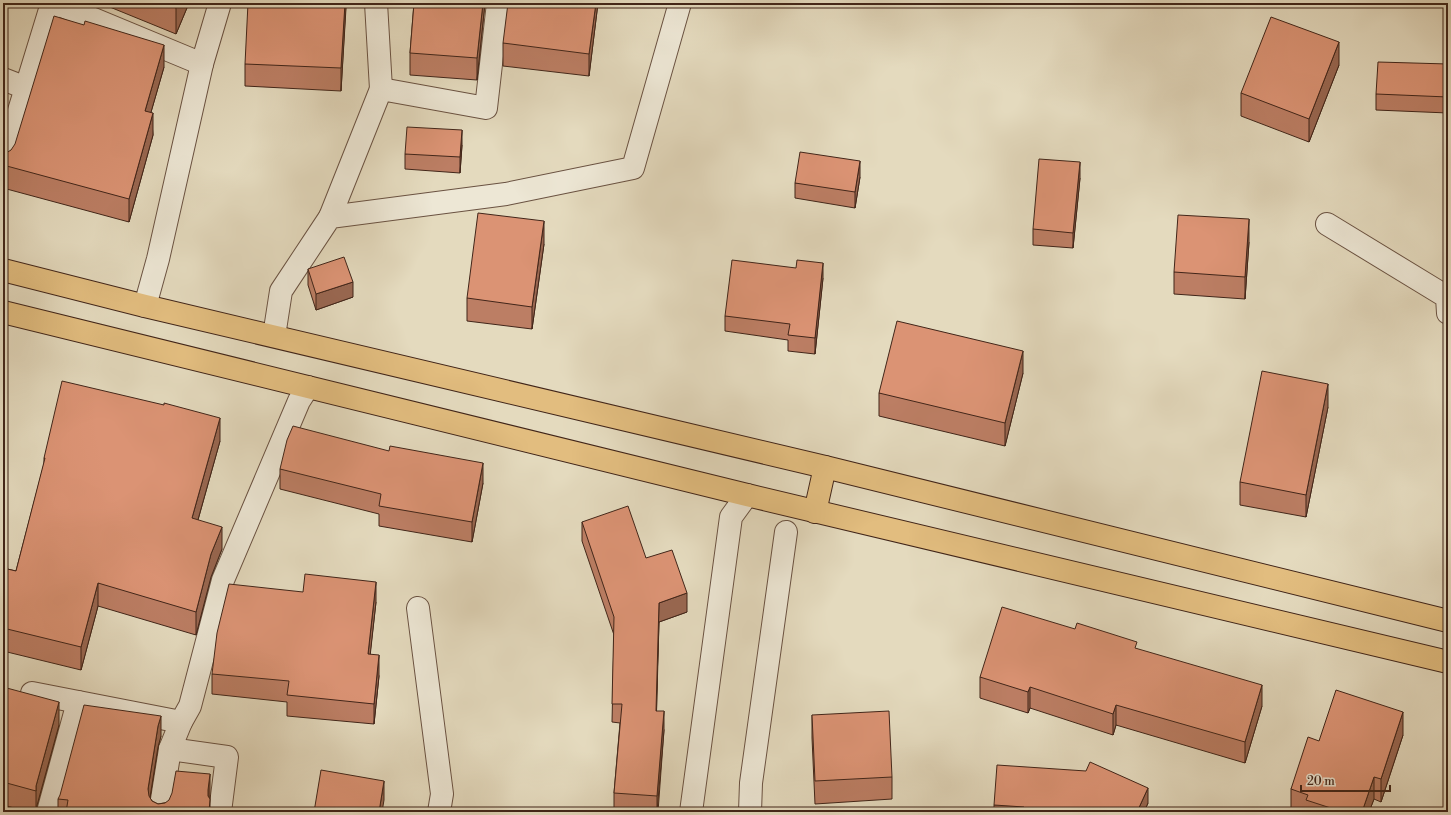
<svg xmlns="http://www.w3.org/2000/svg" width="1451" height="815" viewBox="0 0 1451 815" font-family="'Libre Bodoni',serif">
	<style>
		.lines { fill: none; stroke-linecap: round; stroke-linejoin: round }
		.minor-casing { stroke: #6a5242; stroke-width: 24 }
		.major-casing { stroke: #412519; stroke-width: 24 }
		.minor { stroke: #ede7d5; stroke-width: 22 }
		.major { stroke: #e2bd7f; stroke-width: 22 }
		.wall { fill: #bc7e64; stroke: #412519 }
		.shaded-wall { fill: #996751; stroke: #412519 }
		.building { fill: #db9374; stroke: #412519 }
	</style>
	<rect width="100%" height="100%" fill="#e4dabe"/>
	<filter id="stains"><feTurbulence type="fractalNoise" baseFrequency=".005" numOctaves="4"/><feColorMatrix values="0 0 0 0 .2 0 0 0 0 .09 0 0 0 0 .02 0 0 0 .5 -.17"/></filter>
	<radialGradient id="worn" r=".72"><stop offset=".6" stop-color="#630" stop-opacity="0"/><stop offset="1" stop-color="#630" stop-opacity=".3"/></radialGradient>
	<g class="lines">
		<g class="minor-casing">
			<g id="minor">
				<path d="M 55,3 L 202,64 L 220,3"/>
				<path d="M 376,3 L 381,89"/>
				<path d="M 3,79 L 26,88"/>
				<path d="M 3,163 L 52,3"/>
				<path d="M 330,217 L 381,89 L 486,108 L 498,3"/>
				<path d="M 1327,224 L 1447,297 L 1448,313"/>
				<path d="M 145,306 L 158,259 L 202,64"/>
				<path d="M 274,336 L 281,291 L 330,217 L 506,194 L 633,168 L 680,3"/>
				<path d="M 418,608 L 442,794 L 439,812"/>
				<path d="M 32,693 L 181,722 L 190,706 L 223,580 L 299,401 L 308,387"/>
				<path d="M 181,722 L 170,749 L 227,757 L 220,812"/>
				<path d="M 48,812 L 78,702"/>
				<path d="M 160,812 L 170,749"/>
				<path d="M 691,812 L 731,517 L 747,495"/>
				<path d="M 750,812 L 751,783 L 786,532"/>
			</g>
		</g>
		<g class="major-casing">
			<g id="major">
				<path d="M 3,270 L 145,306 L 825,467 L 1448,621"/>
				<path d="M 3,312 L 747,495 L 1448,662"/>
				<path d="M 815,512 L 825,467"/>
			</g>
		</g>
		<use href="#minor" class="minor"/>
		<use href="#major" class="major"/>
	</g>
	<g class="wall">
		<path d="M 100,3 L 189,3 L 176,34 Z"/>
		<path d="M 346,3 L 341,91 L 245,86 L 245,64 Z"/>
		<path d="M 414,3 L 485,3 L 477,80 L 410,75 L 410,53 Z"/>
		<path d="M 598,3 L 589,76 L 503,66 L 503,43 Z"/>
		<path d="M 790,3 L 797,3 L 794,7 Z"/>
		<path d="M 1448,64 L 1448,113 L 1376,110 L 1376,94 Z"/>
		<path d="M 1339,65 L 1309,142 L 1241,116 L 1241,93 Z"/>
		<path d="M 164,67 L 151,112 L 153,135 L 129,222 L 3,188 L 3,163 L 11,150 Z"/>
		<path d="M 462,145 L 460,173 L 405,169 L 405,154 Z"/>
		<path d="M 860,177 L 855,208 L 795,198 L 795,183 Z"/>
		<path d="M 1080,178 L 1073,248 L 1033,245 L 1033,229 Z"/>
		<path d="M 1249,242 L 1245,299 L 1174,294 L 1174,272 Z"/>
		<path d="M 544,244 L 532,329 L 467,321 L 467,298 Z"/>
		<path d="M 308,269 L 353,297 L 316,310 L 308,285 Z"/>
		<path d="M 823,278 L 815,354 L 788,351 L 788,340 L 725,331 L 725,316 Z"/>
		<path d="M 1023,373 L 1005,446 L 879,416 L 879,393 Z"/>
		<path d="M 1328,407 L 1306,517 L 1240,505 L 1240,482 Z"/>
		<path d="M 220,441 L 198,520 L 222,549 L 211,577 L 196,635 L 98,606 L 81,670 L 3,651 L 3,568 L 16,571 L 44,464 L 44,458 Z"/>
		<path d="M 280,469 L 483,483 L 472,542 L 379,526 L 379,514 L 280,489 Z"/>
		<path d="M 582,522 L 646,558 L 687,612 L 659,622 L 656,711 L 664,730 L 658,812 L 614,812 L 614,793 L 620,723 L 612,722 L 614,635 L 582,541 Z"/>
		<path d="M 376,602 L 370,654 L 379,676 L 374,724 L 287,716 L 287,702 L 212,694 L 212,674 Z"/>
		<path d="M 1137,649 L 1262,706 L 1245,763 L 1116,725 L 1113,735 L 1030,708 L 1028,713 L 980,698 L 980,677 Z"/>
		<path d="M 3,687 L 59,725 L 36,809 L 36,812 L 29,812 L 3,805 Z"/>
		<path d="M 812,715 L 892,777 L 892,799 L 815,804 L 812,738 Z"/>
		<path d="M 1403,735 L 1381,802 L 1374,799 L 1369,812 L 1291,812 L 1291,789 L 1319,741 Z"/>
		<path d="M 161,736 L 158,747 L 150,798 L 152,801 L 158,804 L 210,795 L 210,812 L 58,812 L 58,799 Z"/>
		<path d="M 1148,803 L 1144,812 L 994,812 L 994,805 Z"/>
	</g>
	<g class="shaded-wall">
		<path d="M 178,3 L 189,3 L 176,34 L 176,8 Z"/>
		<path d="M 345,3 L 346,3 L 346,8 L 341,91 L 341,68 Z"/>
		<path d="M 483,3 L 485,3 L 477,80 L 477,58 Z"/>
		<path d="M 596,3 L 598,3 L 589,76 L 589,54 Z"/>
		<path d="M 1339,42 L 1339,65 L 1309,142 L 1309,119 Z"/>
		<path d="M 164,45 L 164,67 L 145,133 L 145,111 Z"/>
		<path d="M 153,113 L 153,135 L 129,222 L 129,199 Z"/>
		<path d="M 462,130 L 462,145 L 460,173 L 460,157 Z"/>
		<path d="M 860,161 L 860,177 L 855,208 L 855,192 Z"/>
		<path d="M 1080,162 L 1080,178 L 1073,248 L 1073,233 Z"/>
		<path d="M 1249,219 L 1249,242 L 1245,299 L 1245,277 Z"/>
		<path d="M 544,221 L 544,244 L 532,329 L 532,307 Z"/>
		<path d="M 823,263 L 823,278 L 815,354 L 815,338 Z"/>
		<path d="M 353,282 L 353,297 L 316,310 L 316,294 Z"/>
		<path d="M 1023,351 L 1023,373 L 1005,446 L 1005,423 Z"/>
		<path d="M 1328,384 L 1328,407 L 1306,517 L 1306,495 Z"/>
		<path d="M 220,418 L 220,441 L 192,541 L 192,518 Z"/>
		<path d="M 483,463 L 483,483 L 472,542 L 472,522 Z"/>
		<path d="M 222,527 L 222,549 L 211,577 L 196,635 L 196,612 L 211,554 Z"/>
		<path d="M 376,582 L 376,602 L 368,675 L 368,654 Z"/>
		<path d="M 98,583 L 98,606 L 81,670 L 81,647 Z"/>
		<path d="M 687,593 L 687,612 L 659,622 L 656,730 L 659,603 Z"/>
		<path d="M 379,655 L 379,676 L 374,724 L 374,704 Z"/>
		<path d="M 1262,685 L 1262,706 L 1245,763 L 1245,742 Z"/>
		<path d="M 1030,687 L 1030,708 L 1028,713 L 1028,692 Z"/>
		<path d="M 59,702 L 59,725 L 36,809 L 36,812 L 36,786 Z"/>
		<path d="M 1116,705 L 1116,725 L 1113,735 L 1113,714 Z"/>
		<path d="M 664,711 L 664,730 L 657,812 L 657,796 Z"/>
		<path d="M 1403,712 L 1403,735 L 1381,802 L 1381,779 Z"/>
		<path d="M 161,716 L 161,736 L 158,747 L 148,810 L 148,789 L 158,726 Z"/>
		<path d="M 210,774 L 210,795 L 208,811 L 208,790 Z"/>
		<path d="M 1374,777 L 1374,799 L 1369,812 L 1362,812 Z"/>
		<path d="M 384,781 L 384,800 L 382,812 L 379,812 Z"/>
		<path d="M 1148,788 L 1148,803 L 1144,812 L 1137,812 Z"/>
	</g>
	<g class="building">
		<path d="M 165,3 L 178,3 L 176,8 Z"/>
		<path d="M 248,3 L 345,3 L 341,68 L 245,64 Z"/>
		<path d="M 414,3 L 483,3 L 477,58 L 410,53 Z"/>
		<path d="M 508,3 L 596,3 L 589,54 L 503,43 Z"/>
		<path d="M 54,16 L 84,25 L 85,21 L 164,45 L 145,111 L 153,113 L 129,199 L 3,165 L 3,163 L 6,153 L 11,150 L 15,144 Z"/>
		<path d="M 1271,17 L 1339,42 L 1309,119 L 1241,93 Z"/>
		<path d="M 1378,62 L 1448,64 L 1448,97 L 1376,94 Z"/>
		<path d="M 407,127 L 462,130 L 460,157 L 405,154 Z"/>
		<path d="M 800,152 L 860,161 L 855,192 L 795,183 Z"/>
		<path d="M 1039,159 L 1080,162 L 1073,233 L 1033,229 Z"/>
		<path d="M 478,213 L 544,221 L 532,307 L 467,298 Z"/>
		<path d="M 1178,215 L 1249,219 L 1245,277 L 1174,272 Z"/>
		<path d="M 344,257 L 353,282 L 316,294 L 308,269 Z"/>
		<path d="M 732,260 L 796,268 L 797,260 L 823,263 L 815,338 L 788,335 L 790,324 L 725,316 Z"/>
		<path d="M 897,321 L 1023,351 L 1005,423 L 879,393 Z"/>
		<path d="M 1262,371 L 1328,384 L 1306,495 L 1240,482 Z"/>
		<path d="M 62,381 L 164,405 L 164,403 L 220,418 L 192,518 L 222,527 L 211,554 L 196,612 L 98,583 L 81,647 L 3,628 L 3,568 L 16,571 L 45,458 L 44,458 Z"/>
		<path d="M 293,426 L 389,451 L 390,446 L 483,463 L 472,522 L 379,506 L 381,494 L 280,469 L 287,440 Z"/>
		<path d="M 628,506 L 646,558 L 672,550 L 687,593 L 659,603 L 656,711 L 664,711 L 657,796 L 614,793 L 622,704 L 612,704 L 614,617 L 582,522 Z"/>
		<path d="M 305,574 L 376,582 L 368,654 L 379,655 L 374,704 L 287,695 L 289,681 L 212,674 L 217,633 L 229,584 L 303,592 Z"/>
		<path d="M 1002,607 L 1075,629 L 1077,623 L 1137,642 L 1135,648 L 1262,685 L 1245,742 L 1116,705 L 1113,714 L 1030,687 L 1028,692 L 980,677 Z"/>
		<path d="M 3,687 L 59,702 L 36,786 L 36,791 L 3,782 Z"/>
		<path d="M 1336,690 L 1403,712 L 1381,779 L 1374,777 L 1362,812 L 1343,812 L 1306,800 L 1308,795 L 1291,789 L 1308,737 L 1319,741 Z"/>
		<path d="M 84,705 L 161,716 L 158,726 L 148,789 L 149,796 L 152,801 L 158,804 L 165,803 L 169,800 L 172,793 L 176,771 L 210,774 L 208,790 L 208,796 L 210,799 L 209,812 L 66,812 L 68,800 L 58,799 L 60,795 Z"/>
		<path d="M 889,711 L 892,777 L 815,781 L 812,715 Z"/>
		<path d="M 1090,762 L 1148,788 L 1137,812 L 1023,812 L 1024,807 L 994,805 L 997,765 L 1086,771 Z"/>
		<path d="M 321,770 L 384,781 L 379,812 L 314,812 Z"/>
	</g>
	<rect width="1451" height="815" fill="none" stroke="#e4dabe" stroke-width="16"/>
	<rect x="4" y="4" width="1443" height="807" fill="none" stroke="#412519" stroke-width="2"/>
	<rect x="8" y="8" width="1435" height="799" fill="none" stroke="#412519"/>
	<path d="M1301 785v6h89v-6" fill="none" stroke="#412519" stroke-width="2"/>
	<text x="1307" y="785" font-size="12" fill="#412519" stroke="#ede7d5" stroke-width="3" paint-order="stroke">20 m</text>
	<rect width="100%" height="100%" filter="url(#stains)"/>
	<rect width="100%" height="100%" fill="url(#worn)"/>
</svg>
